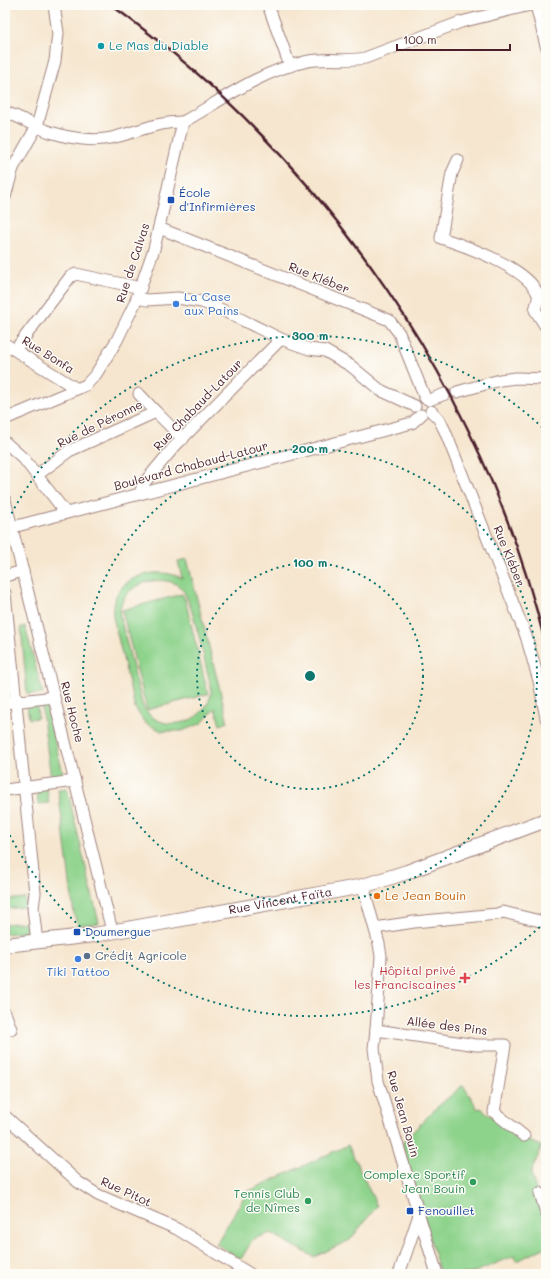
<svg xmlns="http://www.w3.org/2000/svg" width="551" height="1279" viewBox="0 0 551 1279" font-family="Mali,sans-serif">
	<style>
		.green { fill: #8ed38c; stroke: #6c795c; fill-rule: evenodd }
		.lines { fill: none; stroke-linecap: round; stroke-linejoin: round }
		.minor-casing { stroke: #a0827d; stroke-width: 13 }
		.major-casing { stroke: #a0827d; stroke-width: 16 }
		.minor { stroke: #fff; stroke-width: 11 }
		.major { stroke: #fff; stroke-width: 14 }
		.rail { stroke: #4a1f2b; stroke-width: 2.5 }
		.ring { fill: none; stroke: #0f766e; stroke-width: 2; stroke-dasharray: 2 4 }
		.culture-dot { fill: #0f9aa8; stroke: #fdfcf7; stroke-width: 1.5 }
		.transit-dot { fill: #1a4fb4; stroke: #fdfcf7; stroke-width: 1.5 }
		.shop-dot { fill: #3f7fe0; stroke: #fdfcf7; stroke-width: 1.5 }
		.food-dot { fill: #e8710a; stroke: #fdfcf7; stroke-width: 1.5 }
		.service-dot { fill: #5c6f8a; stroke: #fdfcf7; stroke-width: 1.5 }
		.health-dot { fill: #e0444e; stroke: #fdfcf7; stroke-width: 1.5 }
		.leisure-dot { fill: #2e9e5b; stroke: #fdfcf7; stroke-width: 1.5 }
		.labels { text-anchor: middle; stroke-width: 3; stroke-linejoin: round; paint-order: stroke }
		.culture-label { font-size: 12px; fill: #0d838f; stroke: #fdfcf7; text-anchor: start }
		.transit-label { font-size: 12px; fill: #164399; stroke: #fdfcf7; text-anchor: start }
		.street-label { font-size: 12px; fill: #4a1f2b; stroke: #fdfcf7 }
		.shop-label { font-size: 12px; fill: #366cbe; stroke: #fdfcf7; text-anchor: start }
		.food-label { font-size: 12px; fill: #c56008; stroke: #fdfcf7; text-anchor: start }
		.service-label { font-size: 12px; fill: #4e5e75; stroke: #fdfcf7; text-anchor: start }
		.health-label { font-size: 12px; fill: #be3a42; stroke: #fdfcf7; text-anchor: end }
		.leisure-label { font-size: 12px; fill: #27864d; stroke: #fdfcf7; text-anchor: end }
		.centre { fill: #0f766e; stroke: #fdfcf7; stroke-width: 2 }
		.ring-label { font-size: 12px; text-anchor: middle; font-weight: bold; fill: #0f766e; stroke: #fdfcf7; stroke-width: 3; stroke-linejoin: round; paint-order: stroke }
	</style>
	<rect width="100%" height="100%" fill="#fdfcf7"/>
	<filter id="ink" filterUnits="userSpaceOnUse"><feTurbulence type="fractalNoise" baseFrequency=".025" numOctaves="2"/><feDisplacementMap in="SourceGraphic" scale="8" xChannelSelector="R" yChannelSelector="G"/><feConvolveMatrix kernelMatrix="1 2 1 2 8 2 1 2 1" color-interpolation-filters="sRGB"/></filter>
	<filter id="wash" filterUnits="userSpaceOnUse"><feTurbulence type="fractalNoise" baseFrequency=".012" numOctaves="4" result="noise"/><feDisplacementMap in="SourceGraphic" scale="16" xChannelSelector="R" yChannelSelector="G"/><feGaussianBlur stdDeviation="0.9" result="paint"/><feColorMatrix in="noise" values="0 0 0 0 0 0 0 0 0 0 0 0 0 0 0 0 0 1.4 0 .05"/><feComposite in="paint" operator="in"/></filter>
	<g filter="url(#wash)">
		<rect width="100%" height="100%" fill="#f6e6cf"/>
		<g class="green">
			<path d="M 187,559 L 228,722 L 220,725 L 215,708 L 202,723 L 182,731 L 162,731 L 145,723 L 135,708 L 113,617 C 108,579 153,564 182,578 L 178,561 ZM 151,581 C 162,580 172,580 180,587 C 193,598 205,667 211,686 C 214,724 156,739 142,703 L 120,616 C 119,595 133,586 151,581 Z"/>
			<path d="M 182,594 L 185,599 L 208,694 L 147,710 L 122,610 Z"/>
			<path d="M 25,626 L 43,694 L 27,694 L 21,627 Z"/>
			<path d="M 37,703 L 38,718 L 29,719 L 27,705 Z"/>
			<path d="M 41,703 L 45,703 L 64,777 L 51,779 Z"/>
			<path d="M 67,788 L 99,923 L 78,925 L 74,914 L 58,789 Z"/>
			<path d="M 47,789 L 49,803 L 38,804 L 37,791 Z"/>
			<path d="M 25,898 L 26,907 L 5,909 L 5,900 Z"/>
			<path d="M 27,922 L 28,932 L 5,934 L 5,924 Z"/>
			<path d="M 463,1085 L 478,1109 L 481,1108 L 516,1136 L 542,1146 L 531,1173 L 546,1224 L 546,1247 L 517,1261 L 514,1256 L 470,1274 L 440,1274 L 402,1143 L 435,1109 Z"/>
			<path d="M 348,1145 L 377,1206 L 350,1240 L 314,1257 L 271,1233 L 253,1239 L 241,1259 L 216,1244 L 247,1192 Z"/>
		</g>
	</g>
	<g filter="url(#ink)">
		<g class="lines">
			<g class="minor-casing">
				<g id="minor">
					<path d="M 268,5 L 290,66"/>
					<path d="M 536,5 L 546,46"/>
					<path d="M 5,112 C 21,117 35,127 50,132 C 68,138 93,142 111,138 C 135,133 159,121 183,122"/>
					<path d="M 183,122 C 222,100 259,72 304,62 C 323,57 345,62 365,58 L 461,22 L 530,5"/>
					<path d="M 458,160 L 452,173 L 441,238 C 466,246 530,269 538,295 C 539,299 536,306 535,310 L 546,327"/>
					<path d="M 5,197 L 13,168 L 37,126 L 55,61 L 58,33 L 54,5"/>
					<path d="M 159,228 L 389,320 L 399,333 L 425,398"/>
					<path d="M 137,298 L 147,300 L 177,298 L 202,302 L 220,309 L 281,339 L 309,349 L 325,351 L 351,366 L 380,390 L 415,406"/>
					<path d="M 5,344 L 77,389"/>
					<path d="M 15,350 L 70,277 L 76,274 L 141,288"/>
					<path d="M 457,392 L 500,380 L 516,378 L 546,379"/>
					<path d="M 139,394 L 156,412"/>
					<path d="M 429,400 L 445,394"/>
					<path d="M 431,411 L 439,419 L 445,431 L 526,636 L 539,681 L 546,718"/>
					<path d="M 5,419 L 86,385 L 96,374 L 117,340 L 135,303 L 154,249 L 183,122"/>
					<path d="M 5,442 L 24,459 L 66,513"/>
					<path d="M 37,475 L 69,451 L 156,412 L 183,439"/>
					<path d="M 140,493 L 144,483 L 174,447 L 281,339"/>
					<path d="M 5,500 L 112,931"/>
					<path d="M 13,527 L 412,423 L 421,415"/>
					<path d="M 5,576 L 23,571"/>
					<path d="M 5,593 L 35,893 L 33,908 L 37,942"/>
					<path d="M 5,703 L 54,697"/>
					<path d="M 5,790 L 75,781"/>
					<path d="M 363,886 L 379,944 L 381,956 L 376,1030 L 374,1048 L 378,1081 L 437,1274"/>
					<path d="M 375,928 L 414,922 L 497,914 L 503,912 L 540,921"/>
					<path d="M 5,1013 L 11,1029"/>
					<path d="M 376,1030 L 476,1045 L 505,1045 L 494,1112 L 524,1136"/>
					<path d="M 5,1116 L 78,1182 L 98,1195 L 177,1229 L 250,1274"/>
					<path d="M 540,1193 L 546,1213"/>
					<path d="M 399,1274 L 419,1215"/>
				</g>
			</g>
			<g class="major-casing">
				<g id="major">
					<path id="s1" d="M 5,945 L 94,935 L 363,886 L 407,872 L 546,820"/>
				</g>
			</g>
			<use href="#minor" class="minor"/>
			<use href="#major" class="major"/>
			<path class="rail" d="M 111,5 C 324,158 484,390 546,646"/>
		</g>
	</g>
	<g class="ring">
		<circle cx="310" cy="676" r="113"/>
		<circle cx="310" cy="676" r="227"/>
		<path d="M544 923A340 340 0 0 1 6 828M6 524A340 340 0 0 1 544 429"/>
	</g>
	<circle class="culture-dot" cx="101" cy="46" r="4"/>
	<g class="transit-dot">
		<rect x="167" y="196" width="8" height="8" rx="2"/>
		<rect x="73" y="928" width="8" height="8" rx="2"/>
		<rect x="406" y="1207" width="8" height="8" rx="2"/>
	</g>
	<g class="shop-dot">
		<circle cx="176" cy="304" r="4"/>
		<circle cx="78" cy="959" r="4"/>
	</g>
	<circle class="food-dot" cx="377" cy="896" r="4"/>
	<circle class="service-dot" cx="87" cy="956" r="4"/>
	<path class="health-dot" d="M463 972h4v4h4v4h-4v4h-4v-4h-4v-4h4z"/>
	<g class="leisure-dot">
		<circle cx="473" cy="1182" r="4"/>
		<circle cx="308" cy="1201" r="4"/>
	</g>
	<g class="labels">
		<g class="culture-label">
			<text x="109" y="50">Le Mas du Diable</text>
		</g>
		<g class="transit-label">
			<text x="179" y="197">École<tspan x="179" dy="14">d'Infirmières</tspan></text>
			<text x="85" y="936">Doumergue</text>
			<text x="418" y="1215">Fenouillet</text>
		</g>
		<g class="street-label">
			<text transform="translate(133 263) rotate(-72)" y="4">Rue de Calvas</text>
			<text transform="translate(319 278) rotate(22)" y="4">Rue Kléber</text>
			<text transform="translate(48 355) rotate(32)" y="4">Rue Bonfa</text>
			<text transform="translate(198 405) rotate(-46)" y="4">Rue Chabaud-Latour</text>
			<text transform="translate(100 424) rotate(-26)" y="4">Rue de Péronne</text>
			<text transform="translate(191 466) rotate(-15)" y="4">Boulevard Chabaud-Latour</text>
			<text transform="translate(509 556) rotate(68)" y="4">Rue Kléber</text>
			<text transform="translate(72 712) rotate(76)" y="4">Rue Hoche</text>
			<text dy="4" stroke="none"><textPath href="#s1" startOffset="279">Rue Vincent Faïta</textPath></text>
			<text transform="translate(447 1026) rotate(7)" y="4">Allée des Pins</text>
			<text transform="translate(403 1114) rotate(74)" y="4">Rue Jean Bouin</text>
			<text transform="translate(126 1192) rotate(25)" y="4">Rue Pitot</text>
		</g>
		<g class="shop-label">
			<text x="184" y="301">La Case<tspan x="184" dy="14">aux Pains</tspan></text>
			<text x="78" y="976" text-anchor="middle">Tiki Tattoo</text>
		</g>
		<g class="food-label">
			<text x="385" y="900">Le Jean Bouin</text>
		</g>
		<g class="service-label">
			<text x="95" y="960">Crédit Agricole</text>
		</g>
		<g class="health-label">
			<text x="456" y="975">Hôpital privé<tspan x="456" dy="14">les Franciscaines</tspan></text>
		</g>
		<g class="leisure-label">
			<text x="465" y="1179">Complexe Sportif<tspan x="465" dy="14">Jean Bouin</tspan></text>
			<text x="300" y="1198">Tennis Club<tspan x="300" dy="14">de Nîmes</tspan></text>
		</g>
	</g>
	<circle cx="310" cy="676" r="6" class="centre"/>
	<g class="ring-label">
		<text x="310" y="340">300 m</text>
		<text x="310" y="453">200 m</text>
		<text x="310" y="567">100 m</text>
	</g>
	<rect width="551" height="1279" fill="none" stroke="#fdfcf7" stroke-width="20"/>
	<path d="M397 44v6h113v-6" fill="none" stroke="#4a1f2b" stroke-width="2"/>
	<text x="403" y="44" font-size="12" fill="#4a1f2b" stroke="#fdfcf7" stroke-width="3" paint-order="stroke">100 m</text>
</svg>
